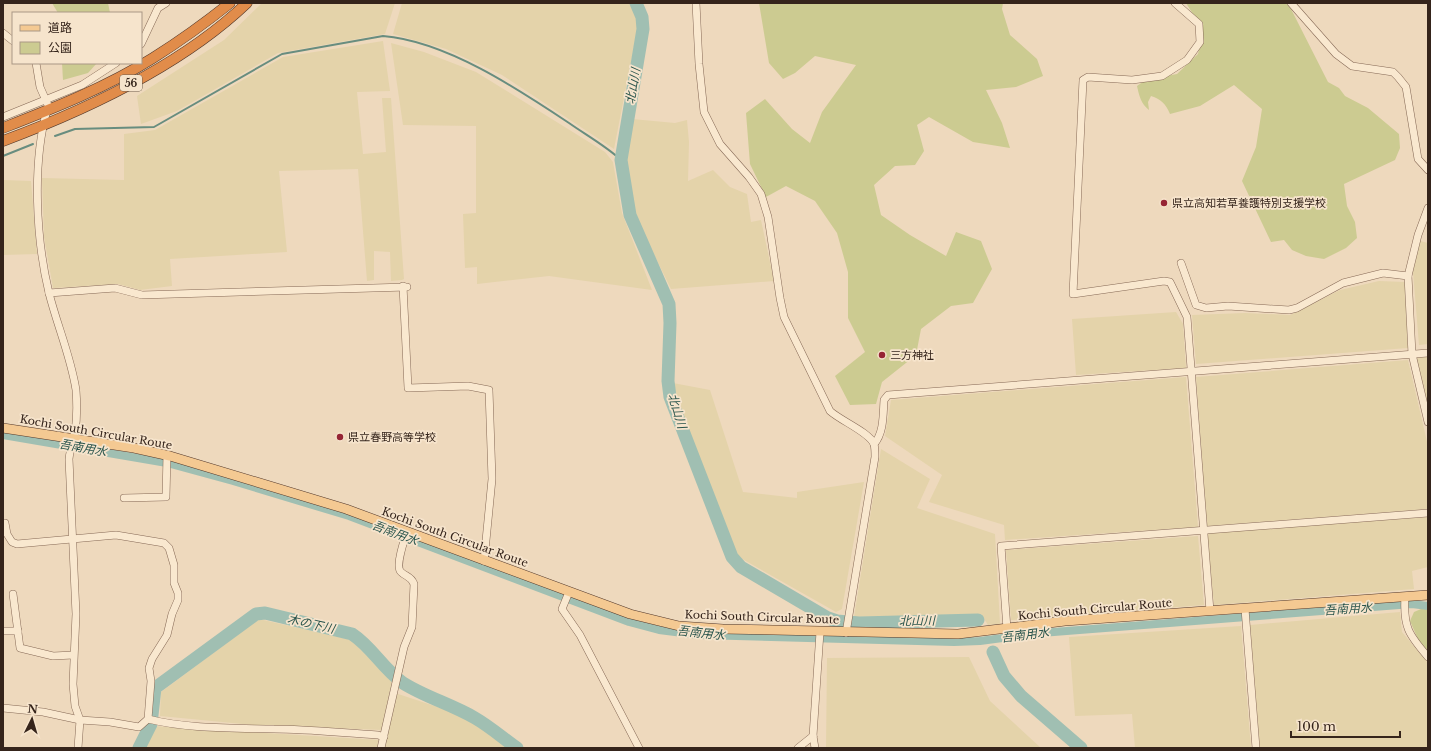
<svg xmlns="http://www.w3.org/2000/svg" width="1431" height="751" viewBox="0 0 1431 751" font-family="'Libre Baskerville','Noto Sans JP',serif">
	<style>
		.farmland { fill: #e4d3aa }
		.green { fill: #cccb91 }
		.lines { fill: none; stroke-linecap: round; stroke-linejoin: round }
		.stream { stroke: #688d7f; stroke-width: 2 }
		.canal { stroke: #a0bfb2; stroke-width: 8 }
		.river { stroke: #a0bfb2; stroke-width: 13 }
		.minor-casing { stroke: #866956; stroke-width: 8 }
		.major-casing { stroke: #53382b; stroke-width: 10 }
		.highway-casing { stroke: #53382b; stroke-width: 11 }
		.minor { stroke: #f9e8cf; stroke-width: 7 }
		.major { stroke: #f4c992; stroke-width: 9 }
		.highway { stroke: #e18c4a; stroke-width: 10 }
		.poi-dot { fill: #962534; stroke: #f6e4cc; stroke-width: 1.5 }
		.labels { text-anchor: middle; stroke-width: 3.5; stroke-linejoin: round; paint-order: stroke }
		.shield { fill: #f6e4cc; stroke: #6f5e50; stroke-width: 1 }
		.shield-label { font-size: 10px; font-weight: bold; fill: #35241b }
		.poi-label { font-size: 11px; fill: #35241b; stroke: #f6e4cc; text-anchor: start }
		.street-label { font-size: 11px; fill: #35241b; stroke: #f6e4cc }
		.water-label { font-size: 12px; font-style: italic; fill: #2a554d; stroke: #f6e4cc }
	</style>
	<rect width="100%" height="100%" fill="#eed9bd"/>
	<g class="farmland">
		<path d="M 262,3 L 395,3 L 385,34 L 278,53 L 177,111 L 141,124 L 137,96 L 224,40 Z"/>
		<path d="M 402,3 L 631,3 L 637,18 L 637,31 L 614,149 L 502,75 L 446,49 L 393,34 Z"/>
		<path d="M 383,41 L 390,91 L 357,92 L 363,154 L 386,152 L 382,98 L 391,98 L 404,279 L 402,280 L 391,281 L 390,252 L 374,251 L 374,280 L 367,281 L 358,169 L 279,171 L 287,252 L 170,259 L 172,286 L 140,290 L 118,284 L 53,288 L 44,237 L 42,178 L 124,180 L 124,134 L 155,130 L 283,57 Z"/>
		<path d="M 391,43 L 424,52 L 476,72 L 605,152 L 613,162 L 622,213 L 652,290 L 549,276 L 477,284 L 477,267 L 465,268 L 463,214 L 476,213 L 476,126 L 403,125 Z"/>
		<path d="M 632,119 L 675,123 L 687,120 L 689,142 L 688,181 L 713,170 L 730,187 L 747,194 L 751,222 L 761,220 L 774,281 L 671,289 L 634,214 L 625,161 Z"/>
		<path d="M 3,180 L 31,181 L 37,254 L 3,255 Z"/>
		<path d="M 1420,241 L 1428,243 L 1428,344 L 1419,345 L 1413,272 Z"/>
		<path d="M 1379,281 L 1405,282 L 1408,348 L 1196,364 L 1192,315 L 1245,313 L 1290,315 L 1340,290 Z"/>
		<path d="M 1176,312 L 1183,324 L 1186,368 L 1076,375 L 1072,319 Z"/>
		<path d="M 1428,356 L 1428,408 L 1416,357 Z"/>
		<path d="M 1408,360 L 1428,446 L 1428,509 L 1207,526 L 1196,377 Z"/>
		<path d="M 1186,377 L 1198,527 L 1005,540 L 1004,525 L 929,502 L 942,475 L 885,436 L 891,400 Z"/>
		<path d="M 673,383 L 710,390 L 743,492 L 797,498 L 797,492 L 864,482 L 842,609 L 836,612 L 737,556 L 674,398 Z"/>
		<path d="M 881,449 L 930,479 L 917,508 L 995,534 L 1000,624 L 988,625 L 981,614 L 854,617 Z"/>
		<path d="M 1428,517 L 1428,567 L 1412,571 L 1414,589 L 1214,605 L 1207,533 Z"/>
		<path d="M 1198,536 L 1204,605 L 1011,620 L 1006,550 Z"/>
		<path d="M 1400,612 L 1402,632 L 1428,663 L 1427,748 L 1260,748 L 1250,625 Z"/>
		<path d="M 259,619 L 351,640 L 392,681 L 382,730 L 253,725 L 160,716 L 161,692 Z"/>
		<path d="M 1241,626 L 1251,748 L 1135,748 L 1132,714 L 1075,716 L 1069,637 Z"/>
		<path d="M 969,657 L 990,701 L 1041,748 L 826,748 L 827,658 Z"/>
		<path d="M 395,693 L 447,710 L 477,723 L 513,748 L 384,748 Z"/>
		<path d="M 153,726 L 379,740 L 377,748 L 142,748 Z"/>
	</g>
	<g class="green">
		<path d="M 52,3 L 108,3 L 110,13 L 58,13 Z"/>
		<path d="M 759,3 L 1003,3 L 1002,9 L 1010,35 L 1037,59 L 1043,76 L 1016,87 L 986,90 L 1002,123 L 1010,148 L 973,142 L 929,117 L 917,125 L 924,151 L 915,165 L 895,166 L 874,185 L 881,215 L 910,235 L 946,256 L 956,232 L 981,241 L 992,269 L 973,303 L 951,306 L 921,329 L 916,355 L 882,382 L 876,404 L 850,405 L 835,376 L 865,352 L 848,318 L 848,272 L 837,233 L 815,201 L 786,186 L 766,197 L 750,164 L 746,113 L 765,99 L 792,129 L 810,143 L 822,112 L 856,65 L 815,56 L 795,73 L 783,79 L 769,63 Z"/>
		<path d="M 1186,3 L 1286,3 L 1291,9 L 1328,82 L 1339,88 L 1345,96 L 1368,108 L 1399,134 L 1400,148 L 1395,160 L 1344,184 L 1347,206 L 1355,222 L 1357,238 L 1346,248 L 1324,259 L 1306,256 L 1292,250 L 1284,240 L 1271,242 L 1242,181 L 1256,147 L 1262,109 L 1234,85 L 1200,106 L 1170,114 C 1166,104 1161,99 1151,96 L 1148,102 L 1149,110 C 1141,104 1139,95 1137,86 L 1145,80 L 1177,74 L 1198,54 L 1203,30 Z"/>
		<path d="M 62,63 L 97,63 L 88,73 L 63,80 Z"/>
		<path d="M 1428,606 L 1428,654 L 1421,646 L 1410,621 L 1414,612 Z"/>
	</g>
	<g class="lines">
		<g class="stream">
			<path d="M 55,136 L 75,129 L 154,127 L 282,54 L 383,36 C 446,41 518,89 569,123 C 586,135 606,146 621,160"/>
			<path d="M 3,156 L 33,144"/>
		</g>
		<path class="canal" d="M 3,435 L 167,463 L 233,481 L 349,516 L 629,622 L 659,630 L 699,635 L 954,642 L 980,641 L 1041,633 L 1412,604 L 1428,606"/>
		<g class="river">
			<path d="M 636,3 L 642,17 L 643,29 L 621,160 L 630,215 L 669,304 L 670,323 L 668,381 L 670,397 L 732,557 L 741,567 L 828,618 L 837,621 L 859,623 L 978,620"/>
			<path d="M 993,652 L 1004,676 L 1021,696 L 1081,748"/>
			<path d="M 139,748 L 151,724 L 155,688 L 256,614 L 265,613 L 352,634 C 372,647 383,669 403,683 C 425,697 451,704 475,718 C 489,726 503,738 517,748"/>
		</g>
		<g class="minor-casing">
			<g id="minor">
				<path d="M 696,3 L 699,64 L 704,112 L 720,144 L 749,177 L 761,194 L 768,217 L 780,298 L 784,317 L 830,411 C 841,421 869,432 874,444 C 875,448 875,454 875,457 L 846,633"/>
				<path d="M 1175,3 L 1199,24 L 1200,42 L 1187,60 L 1162,76 L 1132,80 L 1088,77 L 1083,80 L 1073,294 L 1164,281 L 1170,282 L 1187,317 L 1210,611"/>
				<path d="M 1291,3 L 1336,54 L 1352,66 L 1393,72 L 1398,77 L 1406,87 L 1418,159 L 1428,170"/>
				<path d="M 3,33 L 13,41"/>
				<path d="M 141,44 L 158,8 L 166,3"/>
				<path d="M 36,63 L 40,87 L 48,105"/>
				<path d="M 47,110 C 32,164 36,239 49,293 C 57,325 71,357 76,390 C 77,403 77,419 75,432 C 73,442 70,449 69,459 L 76,614 L 73,684 L 75,706 L 80,720 L 78,748"/>
				<path d="M 3,117 L 82,85 L 116,63"/>
				<path d="M 1428,208 L 1418,235 L 1408,276 L 1412,354 L 1428,422"/>
				<path d="M 1181,263 L 1196,305 L 1206,308 L 1228,306 L 1289,310 L 1297,308 L 1343,283 L 1383,273 L 1408,276"/>
				<path d="M 403,286 L 408,388 L 468,386 L 489,390 L 492,479 L 484,561"/>
				<path d="M 49,293 L 115,288 L 142,295 L 407,287"/>
				<path d="M 874,444 C 884,433 883,414 884,400 L 888,395 L 1428,353"/>
				<path d="M 124,498 L 166,497 L 167,455"/>
				<path d="M 3,523 L 5,523 L 7,534 L 12,542 L 17,544 L 116,535 L 164,543 L 169,548 L 174,565 L 174,583 L 178,593 L 178,600 L 172,614 L 167,635 L 152,659 L 149,668 L 151,681 L 148,719 L 139,727 L 110,722 L 80,720 L 43,712 L 3,708"/>
				<path d="M 569,592 L 562,609 L 580,635 L 639,748"/>
				<path d="M 13,594 L 20,648 L 53,656 L 73,655"/>
				<path d="M 1405,597 C 1403,627 1409,635 1428,657"/>
				<path d="M 1245,609 L 1256,748"/>
				<path d="M 1007,629 L 1001,546 L 1428,513"/>
				<path d="M 3,631 L 18,631"/>
				<path d="M 148,719 C 187,729 233,728 274,729 C 308,729 343,733 378,735 L 384,737"/>
				<path d="M 381,748 L 404,647 L 412,627 L 414,584 C 411,576 406,577 401,572 C 395,567 404,539 408,532"/>
				<path d="M 798,748 L 813,736"/>
				<path d="M 815,748 L 813,736 L 820,632"/>
			</g>
		</g>
		<g class="major-casing">
			<path id="major" d="M 3,428 L 134,448 L 170,456 L 346,509 L 630,614 L 679,626 L 723,629 L 958,634 L 1065,621 L 1428,595"/>
		</g>
		<g class="highway-casing">
			<g id="highway">
				<path d="M 3,128 C 54,108 107,87 153,58 C 180,41 205,23 230,3"/>
				<path d="M 3,141 C 86,110 182,65 247,3"/>
			</g>
		</g>
		<use href="#minor" class="minor"/>
		<use href="#major" class="major"/>
		<use href="#highway" class="highway"/>
	</g>
	<g class="poi-dot">
		<circle cx="1164" cy="203" r="4"/>
		<circle cx="882" cy="355" r="4"/>
		<circle cx="340" cy="437" r="4"/>
	</g>
	<g class="labels">
		<rect class="shield" x="120" y="75" width="22" height="16" rx="3"/>
		<g class="shield-label">
			<text x="131" y="87">56</text>
		</g>
		<g class="poi-label">
			<text x="1172" y="207">県立高知若草養護特別支援学校</text>
			<text x="890" y="359">三方神社</text>
			<text x="348" y="441">県立春野高等学校</text>
		</g>
		<g class="street-label">
			<text transform="translate(96 432) rotate(10)" y="4">Kochi South Circular Route</text>
			<text transform="translate(455 537) rotate(20)" y="4">Kochi South Circular Route</text>
			<text transform="translate(1095 609) rotate(-5)" y="4">Kochi South Circular Route</text>
			<text transform="translate(762 617) rotate(2)" y="4">Kochi South Circular Route</text>
		</g>
		<g class="water-label">
			<text transform="translate(633 86) rotate(-80)" y="4">北山川</text>
			<text transform="translate(677 411) rotate(73)" y="4">北山川</text>
			<text transform="translate(83 448) rotate(10)" y="4">吾南用水</text>
			<text transform="translate(395 533) rotate(21)" y="4">吾南用水</text>
			<text transform="translate(1348 609) rotate(-4)" y="4">吾南用水</text>
			<text transform="translate(917 621) rotate(-1)" y="4">北山川</text>
			<text transform="translate(311 624) rotate(13)" y="4">木の下川</text>
			<text transform="translate(701 633) rotate(6)" y="4">吾南用水</text>
			<text transform="translate(1025 635) rotate(-7)" y="4">吾南用水</text>
		</g>
	</g>
	<rect width="1431" height="751" fill="none" stroke="#35241b" stroke-width="8"/>
	<rect x="12" y="12" width="130" height="52" fill="#f6e4cc" stroke="#a99785"/>
	<rect x="20" y="25" width="20" height="6" fill="#f4c992" stroke="#a99785"/>
	<text x="48" y="32" font-size="12" fill="#35241b">道路</text>
	<rect x="20" y="42" width="20" height="12" fill="#cccb91" stroke="#a99785"/>
	<text x="48" y="52" font-size="12" fill="#35241b">公園</text>
	<g transform="translate(32 719) rotate(5)" stroke="#f6e4cc" stroke-width="3" paint-order="stroke">
	<path d="M0-3L7 15L0 10L-7 15Z" fill="#35241b"/>
	<text y="-6" font-size="11" font-weight="bold" text-anchor="middle" fill="#35241b">N</text>
	</g>
	<path d="M1291 731v6h109v-6" fill="none" stroke="#35241b" stroke-width="2"/>
	<text x="1297" y="731" font-size="12" fill="#35241b" stroke="#f6e4cc" stroke-width="3" paint-order="stroke">100 m</text>
</svg>
